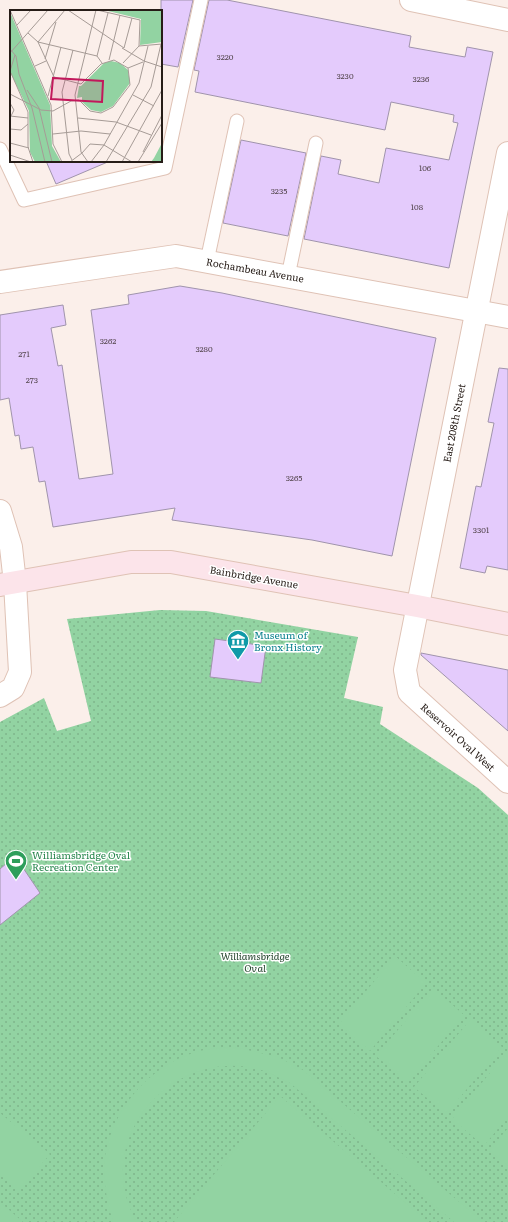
<svg xmlns="http://www.w3.org/2000/svg" width="508" height="1222" viewBox="0 0 508 1222" font-family="Literata,serif">
	<style>
		.grass { fill: url(#grass-dots) }
		.garden { fill: #92d3a2 }
		.building { fill: #e4cbfc; stroke: #a094ac }
		.lines { fill: none; stroke-linecap: round; stroke-linejoin: round }
		.service-casing { stroke: #dfc2b5; stroke-width: 15 }
		.minor-casing { stroke: #dfc2b5; stroke-width: 24 }
		.tertiary-casing { stroke: #dfc2b5; stroke-width: 24 }
		.secondary-casing { stroke: #dfc2b5; stroke-width: 24 }
		.service { stroke: #fff; stroke-width: 13 }
		.minor { stroke: #fff; stroke-width: 22 }
		.tertiary { stroke: #fff; stroke-width: 22 }
		.secondary { stroke: #fce4ea; stroke-width: 22 }
		.labels { text-anchor: middle; stroke-width: 3; stroke-linejoin: round; paint-order: stroke }
		.number-label { font-size: 8px; fill: #564850 }
		.street-label { font-size: 10px; fill: #261c17; stroke: #fff }
		.culture-label { font-size: 10px; fill: #0d838f; stroke: #fff; text-anchor: start }
		.leisure-label { font-size: 10px; fill: #27864d; stroke: #fff; text-anchor: start }
		.park-label { font-size: 10px; font-style: italic; fill: #1a3d24; stroke: #fff }
		.inset-road { fill: none; stroke: #a69b96; stroke-width: 1 }
		.view { fill: #c2185b; fill-opacity: 0.15; stroke: #c2185b; stroke-width: 2 }
		.inset-edge { fill: none; stroke: #261c17; stroke-width: 2 }
	</style>
	<defs>
		<pattern id="grass-dots" width="8" height="8" patternUnits="userSpaceOnUse"><rect width="8" height="8" fill="#92d3a2"/><path d="M2 2h.1M6 6h.1" fill="none" stroke="#7eb58b" stroke-width="1.8" stroke-linecap="round"/></pattern>
	</defs>
	<rect width="100%" height="100%" fill="#fbefea"/>
	<path class="grass" d="M 160,610 L 206,611 L 358,637 L 344,698 L 383,707 L 380,724 L 478,788 L 508,815 L 508,1222 L 0,1222 L 0,722 L 44,698 L 57,731 L 91,721 L 67,619 Z"/>
	<g class="garden">
		<path d="M 395,956 L 426,983 L 370,1051 L 339,1024 Z"/>
		<path d="M 433,988 L 464,1015 L 408,1082 L 376,1056 Z"/>
		<path d="M 470,1020 L 502,1047 L 446,1114 L 414,1087 Z"/>
		<path d="M 235,1047 L 278,1057 L 303,1070 L 483,1222 L 454,1222 L 290,1083 C 277,1077 263,1069 248,1067 C 180,1056 114,1117 124,1187 C 126,1199 131,1211 136,1222 L 113,1222 C 108,1204 104,1187 104,1168 C 107,1115 146,1067 196,1052 C 208,1048 223,1048 235,1047 Z"/>
		<path d="M 508,1051 L 508,1116 L 484,1146 L 452,1119 Z"/>
		<path d="M 280,1096 L 428,1222 L 174,1222 Z"/>
		<path d="M 0,1113 L 50,1154 L 19,1191 L 0,1175 Z"/>
		<path d="M 508,1128 L 508,1166 L 489,1151 Z"/>
		<path d="M 0,1202 L 23,1222 L 0,1222 Z"/>
	</g>
	<g class="building">
		<path d="M 161,0 L 193,0 L 178,67 L 161,64 Z"/>
		<path d="M 209,0 L 227,0 L 411,36 L 409,47 L 465,57 L 467,47 L 493,52 L 449,268 L 304,239 L 321,156 L 341,160 L 338,174 L 379,183 L 386,148 L 449,160 L 458,123 L 453,122 L 454,115 L 391,102 L 385,130 L 195,92 L 199,71 L 194,70 Z"/>
		<path d="M 241,140 L 306,153 L 288,236 L 223,223 Z"/>
		<path d="M 46,161 L 110,161 L 56,184 Z"/>
		<path d="M 180,286 L 222,293 L 436,338 L 392,556 L 312,540 L 172,520 L 175,508 L 53,527 L 45,481 L 39,482 L 33,447 L 21,449 L 19,435 L 15,436 L 9,398 L 0,400 L 0,315 L 63,305 L 66,325 L 51,328 L 58,366 L 62,365 L 79,479 L 113,474 L 91,310 L 129,304 L 128,295 Z"/>
		<path d="M 499,368 L 508,369 L 508,570 L 487,566 L 485,573 L 460,568 L 476,486 L 481,487 L 494,423 L 488,422 Z"/>
		<path d="M 215,639 L 266,646 L 261,683 L 210,677 Z"/>
		<path d="M 421,653 L 508,670 L 508,731 L 421,655 Z"/>
		<path d="M 15,856 L 40,893 L 0,925 L 0,869 Z"/>
	</g>
	<g class="lines">
		<g class="service-casing">
			<g id="service">
				<path d="M 0,149 L 24,200 L 165,168 L 201,0"/>
				<path d="M 207,261 L 237,121"/>
				<path d="M 288,276 L 316,143"/>
			</g>
		</g>
		<g class="minor-casing">
			<g id="minor">
				<path d="M 411,0 L 508,20"/>
				<path d="M 508,153 L 405,670 L 409,692 L 508,782"/>
				<path d="M 0,282 L 176,256 L 508,317"/>
				<path d="M 0,696 L 13,688 L 20,672 L 15,583"/>
			</g>
		</g>
		<g class="tertiary-casing">
			<path id="tertiary" d="M 0,511 L 11,547 L 15,583"/>
		</g>
		<g class="secondary-casing">
			<path id="secondary" d="M 0,585 L 131,562 L 171,562 L 417,606 L 508,624"/>
		</g>
		<use href="#service" class="service"/>
		<use href="#minor" class="minor"/>
		<use href="#tertiary" class="tertiary"/>
		<use href="#secondary" class="secondary"/>
	</g>
	<defs>
		<g id="museum-pin" transform="scale(1.15)"><path d="M0 17L-7.5 6A9.5 9.5 0 1 1 7.5 6Z" fill="#0f9aa8" stroke="#fff"/><path d="M0-6L6-3V-2H-6V-3ZM-5-1h2V3h-2ZM-1-1h2V3h-2ZM3-1h2V3H3ZM-6 4H6V6H-6Z" fill="#fff"/></g>
		<g id="stadium-pin" transform="scale(1.15)"><path d="M0 17L-7.5 6A9.5 9.5 0 1 1 7.5 6Z" fill="#2e9e5b" stroke="#fff"/><path d="M0-5a6.5 5 0 1 0 0 10a6.5 5 0 1 0 0-10ZM-3.5-1.8h7v3.6h-7Z" fill="#fff"/></g>
	</defs>
	<g fill-rule="evenodd">
		<use href="#museum-pin" x="238" y="641"/>
		<use href="#stadium-pin" x="16" y="861"/>
	</g>
	<g class="labels">
		<g class="number-label">
			<text x="225" y="60">3220</text>
			<text x="345" y="79">3230</text>
			<text x="421" y="82">3236</text>
			<text x="425" y="171">106</text>
			<text x="279" y="194">3235</text>
			<text x="417" y="210">108</text>
			<text x="108" y="344">3262</text>
			<text x="204" y="352">3280</text>
			<text x="24" y="357">271</text>
			<text x="32" y="383">273</text>
			<text x="294" y="481">3265</text>
			<text x="481" y="533">3301</text>
		</g>
		<g class="street-label">
			<text transform="translate(255 270) rotate(10)" y="4">Rochambeau Avenue</text>
			<text transform="translate(454 423) rotate(-79)" y="4">East 208th Street</text>
			<text transform="translate(254 577) rotate(10)" y="4">Bainbridge Avenue</text>
			<text transform="translate(458 737) rotate(42)" y="4">Reservoir Oval West</text>
		</g>
		<g class="culture-label">
			<text x="254" y="639">Museum of<tspan x="254" dy="12">Bronx History</tspan></text>
		</g>
		<g class="leisure-label">
			<text x="32" y="859">Williamsbridge Oval<tspan x="32" dy="12">Recreation Center</tspan></text>
		</g>
		<g class="park-label">
			<text x="255" y="960">Williamsbridge<tspan x="255" dy="12">Oval</tspan></text>
		</g>
	</g>
	<g transform="translate(10 10)">
		<rect width="152" height="152" fill="#fbefea"/>
		<path d="M 0,2 L 40,95 L 42,136 L 51,152 L 25,152 L 20,142 L 19,101 L 0,62 ZM 101,51 L 110,53 L 118,60 L 120,73 L 103,96 L 91,102 L 81,100 L 72,92 L 72,87 L 67,88 L 69,76 L 71,76 L 94,53 Z" fill="#92d3a2"/>
		<path d="M 152,133 L 152,152 L 141,152 L 144,148 Z" fill="#92d3a2"/>
		<path d="M 94,0 L 152,0 L 152,32 L 130,35 L 131,9 Z" fill="#92d3a2"/>
		<path d="M 99,68 L 104,73 L 93,85 L 88,80 Z" fill="#92d3a2"/>
		<path class="inset-road" d="M 0,0 L 41,95 L 43,134 L 52,152M 58,0 L 114,38M 87,0 L 130,10 L 129,36M 7,15 L 21,0M 28,32 L 87,46M 28,32 L 55,0M 129,36 L 152,34M 112,38 L 134,51 L 152,57M 114,38 L 122,8M 0,39 L 6,46 L 9,64 L 22,98 L 35,152M 0,43 L 38,0M 35,49 L 46,12M 99,50 L 110,5M 92,53 L 87,46 L 98,3M 113,53 L 129,36M 25,56 L 36,51M 118,58 L 133,52M 0,61 L 5,45M 1,63 L 18,102 L 18,137 L 23,152M 17,80 L 29,98 L 42,152M 0,84 L 31,100 L 43,101 L 61,91 L 69,90 L 80,101 L 91,103 L 103,97 L 120,75 L 118,58 L 104,50 L 91,54 L 71,74 L 44,67 L 28,32 L 18,23M 123,85 L 144,96M 38,86 L 51,37M 0,93 L 4,100 L 1,106M 0,106 L 18,108M 68,108 L 106,112 L 141,125M 0,119 L 11,120 L 18,114M 43,124 L 71,121 L 100,124M 0,133 L 19,138M 133,142 L 152,105M 72,143 L 80,134 L 94,135 L 122,152M 0,145 L 21,152M 62,150 L 59,144 L 52,82 L 63,40M 60,152 L 72,143M 78,152 L 71,142 L 65,85 L 86,0M 81,152 L 94,135 L 129,73 L 138,36M 96,152 L 141,77 L 151,34M 112,152 L 152,80M 128,152 L 152,113"/>
		<path class="view" d="M 43,68 L 93,71 L 92,92 L 41,89 Z"/>
		<rect width="152" height="152" class="inset-edge"/>
	</g>
</svg>
